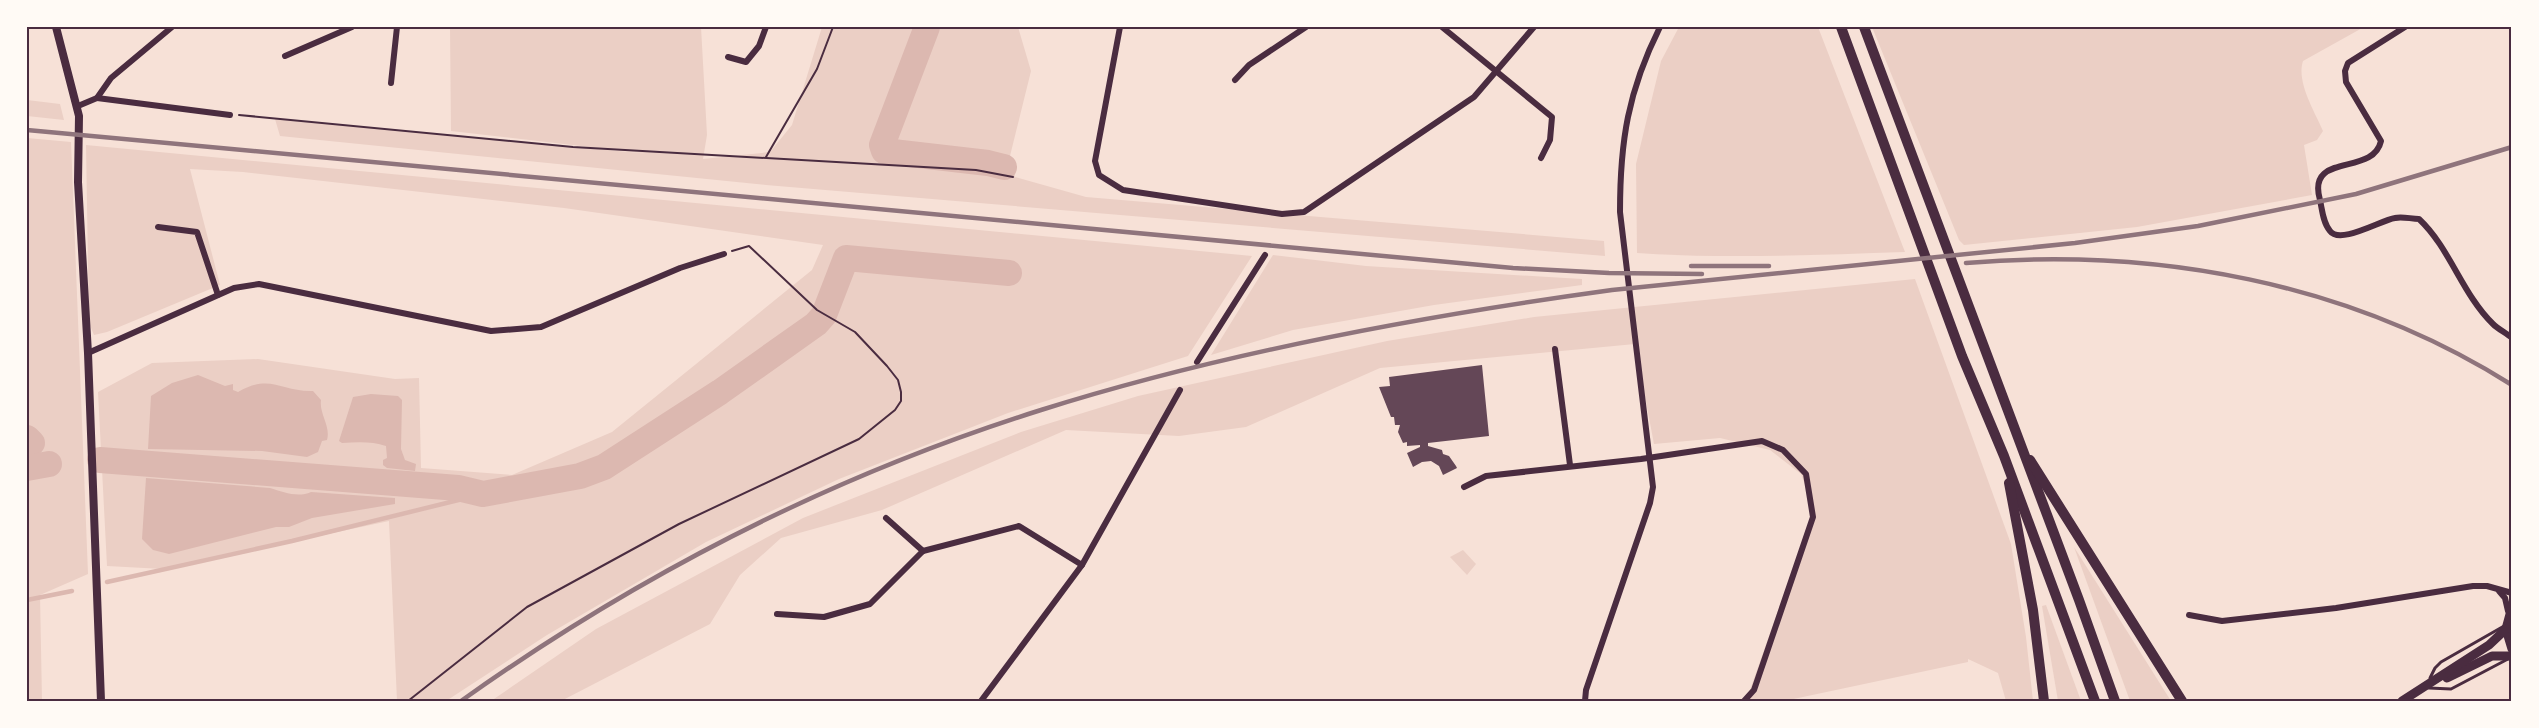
<svg xmlns="http://www.w3.org/2000/svg" width="2539" height="728" viewBox="0 0 2539 728" font-family="'Golos Text',sans-serif">
	<style>
		.green { fill: #ebcfc5 }
		.water { fill: #dcb8b0 }
		.lines { fill: none; stroke-linecap: round; stroke-linejoin: round }
		.stream { stroke: #dcb8b0; stroke-width: 4.5 }
		.river { stroke: #dcb8b0; stroke-width: 26 }
		.building { fill: #644757 }
		.path { stroke: #4a2c40; stroke-width: 2 }
		.service { stroke: #4a2c40; stroke-width: 3 }
		.minor { stroke: #4a2c40; stroke-width: 6 }
		.tertiary { stroke: #4a2c40; stroke-width: 8 }
		.secondary { stroke: #4a2c40; stroke-width: 9 }
		.trunk { stroke: #4a2c40; stroke-width: 10 }
		.rail { stroke: #8f747c; stroke-width: 4.5 }
		.neatline { fill: none; stroke: #4a2c40; stroke-width: 2 }
	</style>
	<rect width="100%" height="100%" fill="#f7e1d7"/>
	<g class="green">
		<path d="M 450,27 L 701,27 L 707,135 L 703,159 L 770,152 L 792,125 L 822,27 L 1018,27 L 1031,71 L 1010,156 L 1015,177 L 1086,197 L 1604,241 L 1605,256 L 766,185 L 280,136 L 275,119 L 650,154 L 451,131 Z"/>
		<path d="M 1679,27 L 1818,27 L 1905,252 C 1815,255 1726,259 1637,253 L 1636,164 L 1661,61 Z"/>
		<path d="M 1872,27 L 2364,27 L 2303,61 C 2296,82 2315,112 2323,131 L 2317,140 L 2304,145 L 2312,195 L 2137,227 L 1964,245 L 1959,240 Z"/>
		<path d="M 27,100 L 60,104 L 64,120 L 27,116 Z"/>
		<path d="M 27,138 L 71,142 L 88,574 L 40,595 L 42,701 L 27,701 Z"/>
		<path d="M 86,145 L 1252,256 L 1188,356 L 1008,413 L 839,479 L 706,542 L 547,635 L 446,701 L 397,701 L 389,521 L 163,569 L 107,566 L 98,392 L 152,363 L 258,359 L 395,379 L 419,378 L 421,468 L 512,475 L 612,432 L 812,270 L 823,245 L 564,208 L 243,172 L 190,169 L 220,285 L 107,332 L 94,335 L 89,323 Z"/>
		<path d="M 1273,255 L 1366,266 L 1582,279 L 1582,285 L 1434,305 L 1293,330 L 1211,355 Z"/>
		<path d="M 1915,279 L 2011,544 L 2026,637 L 2033,701 L 2006,701 L 1998,673 L 1968,659 L 1968,662 L 1784,701 L 1746,701 L 1814,509 L 1801,474 L 1770,450 L 1720,438 L 1654,444 L 1635,344 L 1380,368 L 1246,427 L 1179,436 L 1066,430 L 882,510 L 781,538 L 740,575 L 710,624 L 561,701 L 491,701 L 596,629 L 803,518 L 1021,432 L 1138,396 L 1387,341 L 1534,317 Z"/>
		<path d="M 2074,547 L 2171,701 L 2130,701 Z"/>
		<path d="M 1463,550 L 1476,564 L 1467,575 L 1450,557 Z"/>
		<path d="M 2046,605 L 2081,701 L 2058,701 L 2042,606 Z"/>
	</g>
	<g class="water">
		<path d="M 198,375 L 225,386 L 233,384 L 233,390 L 238,392 C 271,373 281,392 313,391 L 321,400 C 319,414 331,426 327,440 L 322,441 L 318,452 L 307,457 L 262,451 L 148,449 L 151,396 L 172,383 Z"/>
		<path d="M 371,394 L 398,396 L 402,400 L 401,449 L 405,460 L 416,464 L 415,471 L 387,468 L 383,465 L 383,460 L 387,458 L 386,446 C 372,441 357,442 342,443 L 339,441 L 353,397 Z"/>
		<path d="M 146,478 L 270,488 C 283,492 298,498 311,492 L 395,498 L 395,504 L 312,518 L 289,527 L 276,527 L 169,554 L 153,550 L 142,539 Z"/>
	</g>
	<g class="lines">
		<g class="stream">
			<path d="M 107,582 L 292,541 L 483,494"/>
			<path d="M 27,600 L 72,591"/>
		</g>
		<g class="river">
			<path d="M 927,27 L 882,145 L 884,151 L 988,163 L 1004,167"/>
			<path d="M 27,438 L 32,443 L 27,449"/>
			<path d="M 100,460 L 458,488 L 483,494 L 580,476 L 604,467 L 720,392 L 816,324 L 824,315 L 846,258 L 1009,273"/>
			<path d="M 27,468 L 49,464"/>
		</g>
	</g>
	<path class="building" d="M 1482,365 L 1489,436 L 1428,443 L 1428,446 L 1442,450 L 1443,454 L 1449,456 L 1456,466 L 1457,468 L 1443,475 L 1439,466 L 1431,461 L 1422,462 L 1413,467 L 1407,453 L 1420,447 L 1420,445 L 1407,446 L 1407,442 L 1403,443 L 1398,432 L 1400,425 L 1395,425 L 1394,417 L 1391,417 L 1379,387 L 1390,386 L 1389,377 Z"/>
	<g class="lines">
		<g class="path">
			<path d="M 239,115 L 573,147 L 976,170 L 1013,177"/>
			<path d="M 766,157 L 817,69 L 833,27"/>
			<path d="M 408,701 L 527,607 L 679,524 L 859,439 L 895,410 L 901,401 L 901,392 L 898,380 L 887,366 L 855,332 L 817,310 L 749,246 L 732,251"/>
		</g>
		<g class="service">
			<path d="M 2430,678 L 2435,668 L 2441,662 L 2504,626"/>
			<path d="M 2429,688 L 2451,689 L 2508,659"/>
		</g>
		<g class="minor">
			<path d="M 1120,27 L 1095,161 L 1099,175 L 1123,190 L 1282,214 L 1304,212 L 1474,97 L 1534,27"/>
			<path d="M 1442,27 L 1552,117 L 1550,140 L 1541,158"/>
			<path d="M 2405,27 L 2348,63 L 2345,71 L 2346,82 L 2381,141 C 2373,177 2306,151 2320,200 C 2322,209 2323,223 2330,231 C 2340,245 2381,220 2395,218 C 2402,216 2411,219 2419,219 C 2450,248 2462,294 2493,324 C 2498,329 2506,333 2512,338"/>
			<path d="M 285,56 L 352,27"/>
			<path d="M 728,57 L 746,62 L 759,46 L 766,27"/>
			<path d="M 1235,80 L 1249,65 L 1306,27"/>
			<path d="M 391,83 L 397,27"/>
			<path d="M 97,98 L 230,115"/>
			<path d="M 78,106 L 97,98 L 111,78 L 172,27"/>
			<path d="M 158,227 L 197,232 L 218,295"/>
			<path d="M 1555,349 L 1570,465"/>
			<path d="M 88,353 L 234,288 L 259,284 L 491,331 L 541,327 L 680,268 L 724,254"/>
			<path d="M 1197,362 L 1265,255"/>
			<path d="M 1464,487 L 1486,476 L 1641,459 L 1762,441 L 1783,450 L 1806,474 L 1813,517 L 1754,690 L 1744,701"/>
			<path d="M 886,518 L 923,551"/>
			<path d="M 2499,591 L 2505,598 L 2508,611"/>
			<path d="M 777,614 L 824,617 L 870,604 L 923,551 L 1019,526 L 1082,565"/>
			<path d="M 2189,615 L 2222,621 L 2336,608 L 2473,586 L 2487,586 L 2512,593"/>
			<path d="M 981,701 L 1082,565 L 1180,390"/>
			<path d="M 1585,701 L 1586,690 L 1650,503 L 1653,487 L 1620,212 C 1620,141 1628,91 1660,27"/>
		</g>
		<path class="tertiary" d="M 56,27 L 79,116 L 78,182 L 88,353 L 101,701"/>
		<g class="secondary">
			<path d="M 2512,607 L 2506,629 L 2512,649"/>
			<path d="M 2447,678 L 2492,656 L 2512,656"/>
			<path d="M 2402,701 L 2489,645 L 2506,629"/>
		</g>
		<g class="trunk">
			<path d="M 1841,27 L 1962,356 L 2004,456 L 2095,701"/>
			<path d="M 1864,27 L 2079,600 L 2115,701"/>
			<path d="M 2030,460 L 2182,701"/>
			<path d="M 2009,483 L 2033,610 L 2044,701"/>
		</g>
		<g class="rail">
			<path d="M 27,130 L 1513,268 L 1609,273 L 1702,274"/>
			<path d="M 1966,263 C 2156,247 2349,282 2512,385"/>
			<path d="M 1691,266 L 1769,266"/>
			<path d="M 461,701 C 638,575 834,475 1041,410 C 1225,352 1422,316 1612,290 L 2075,243 L 2198,226 L 2356,194 L 2512,147"/>
		</g>
	</g>
	<rect width="2539" height="728" fill="none" stroke="#fffaf5" stroke-width="57"/>
	<rect x="28" y="28" width="2482" height="672" class="neatline"/>
</svg>
